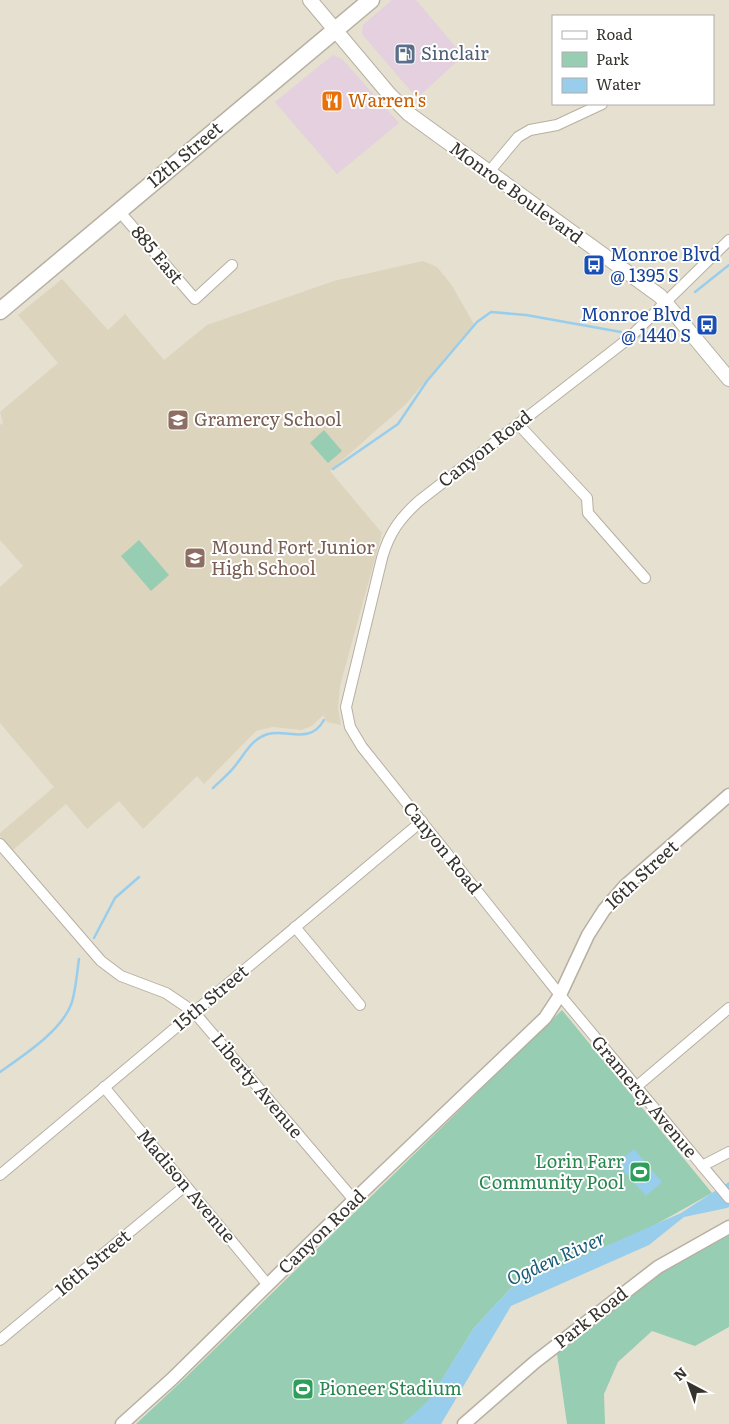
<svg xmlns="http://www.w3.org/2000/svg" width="729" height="1424" viewBox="0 0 729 1424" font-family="Literata,serif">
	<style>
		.commercial { fill: #e4d0de }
		.built { fill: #ddd4be }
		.green { fill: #97cdb3 }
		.water { fill: #98ceec }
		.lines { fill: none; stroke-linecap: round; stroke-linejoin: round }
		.stream { stroke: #98ceec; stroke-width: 2.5 }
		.minor-casing { stroke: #b7b0a2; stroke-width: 12 }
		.tertiary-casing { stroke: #b7b0a2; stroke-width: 15 }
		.secondary-casing { stroke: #b7b0a2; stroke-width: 16 }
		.primary-casing { stroke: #b7b0a2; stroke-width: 19 }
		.minor { stroke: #fff; stroke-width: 10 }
		.tertiary { stroke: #fff; stroke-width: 12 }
		.secondary { stroke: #fff; stroke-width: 14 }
		.primary { stroke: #fff; stroke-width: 16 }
		.labels { text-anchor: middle; stroke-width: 4; stroke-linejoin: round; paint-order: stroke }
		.service-label { font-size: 18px; fill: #4e5e75; stroke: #fff; text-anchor: start }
		.food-label { font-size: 18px; fill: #c56008; stroke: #fff; text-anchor: start }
		.street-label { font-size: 18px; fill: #36332d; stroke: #fff }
		.transit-label { font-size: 18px; fill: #164399; stroke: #fff; text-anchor: start }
		.education-label { font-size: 18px; fill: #785e54; stroke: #fff; text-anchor: start }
		.leisure-label { font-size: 18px; fill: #27864d; stroke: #fff; text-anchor: end }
		.water-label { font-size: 19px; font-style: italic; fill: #1a5c79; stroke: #fff }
	</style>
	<rect width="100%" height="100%" fill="#e6e0d1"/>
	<g class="commercial">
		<path d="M 392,0 L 416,0 L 463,56 L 417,98 L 362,34 L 363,25 Z"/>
		<path d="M 333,55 L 342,59 L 399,123 L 337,174 L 275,102 Z"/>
	</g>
	<path class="built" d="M 423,261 L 437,267 L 451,284 L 474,324 L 406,404 L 330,471 L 382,533 L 340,686 L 338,708 L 341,725 L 327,722 L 323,715 L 312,726 L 301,730 L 273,727 L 256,731 L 204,784 L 197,776 L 143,829 L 119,801 L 87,829 L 66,804 L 12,851 L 0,836 L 0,833 L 54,787 L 0,723 L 0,587 L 23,566 L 0,540 L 0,425 L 3,423 L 0,412 L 58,363 L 18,315 L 62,279 L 108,330 L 125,314 L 164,360 L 207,325 L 334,281 Z"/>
	<g class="green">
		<path d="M 324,430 L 342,451 L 328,463 L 310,443 Z"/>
		<path d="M 139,540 L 169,575 L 151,591 L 121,556 Z"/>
		<path d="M 562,1010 L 712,1193 L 646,1230 L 511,1288 L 474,1328 L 428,1402 L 403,1424 L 136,1424 L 184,1379 Z"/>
		<path d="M 729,1235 L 729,1327 L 695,1346 L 652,1331 L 618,1362 L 604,1394 L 605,1424 L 567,1424 L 557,1354 L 662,1270 Z"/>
	</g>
	<g class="water">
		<path d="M 634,1149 L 662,1182 L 646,1196 L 617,1163 Z"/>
		<path d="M 729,1182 L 729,1207 L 727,1208 L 684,1217 L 649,1245 L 511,1306 L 441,1424 L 403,1424 L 428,1401 L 474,1328 L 511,1288 L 681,1213 Z"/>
	</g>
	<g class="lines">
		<g class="stream">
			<path d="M 695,292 L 729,265"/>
			<path d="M 640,336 L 655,330"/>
			<path d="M 333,469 L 398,424 L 427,381 L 477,322 L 491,312 L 526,315 L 621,332"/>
			<path d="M 213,788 C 220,781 229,774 235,766 C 245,754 251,739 268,734 C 288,729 310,745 324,720"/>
			<path d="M 94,938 L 115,898 L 139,877"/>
			<path d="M 0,1072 C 24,1055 63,1030 72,1002 C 76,988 77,973 79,959"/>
		</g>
		<g class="minor-casing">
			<g id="minor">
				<path d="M 488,173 L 518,137 L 530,130 L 557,125 L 602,104"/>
				<path d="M 119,211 L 195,299 L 232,265"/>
				<path d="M 729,240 L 628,339 L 419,501 C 400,518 389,533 382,558 L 346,707 L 350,727 L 362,747 L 560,995 L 729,1198"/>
				<path d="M 518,424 L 587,498 L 588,513 L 645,578"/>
				<path d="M 0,844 L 101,961 L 121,976 L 166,993 L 194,1012 L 354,1200"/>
				<path d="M 295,927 L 360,1005"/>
				<path d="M 104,1087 L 268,1285"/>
				<path d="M 636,1087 L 729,1008"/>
				<path d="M 702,1166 L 729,1152"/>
				<path d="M 0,1175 L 422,821"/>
				<path d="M 0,1340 L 185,1186"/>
			</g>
		</g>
		<g class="tertiary-casing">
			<g id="tertiary">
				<path d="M 122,1424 L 172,1379 L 354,1200 L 545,1018 L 560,995 L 588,935 L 604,910 L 625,886 L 729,795"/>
				<path d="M 464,1424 L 535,1362 L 658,1267 L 729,1227"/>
			</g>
		</g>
		<g class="secondary-casing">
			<path id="secondary" d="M 310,0 L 389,94 L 409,114 L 660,296 L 729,379"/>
		</g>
		<g class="primary-casing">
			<path id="primary" d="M 0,311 L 371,0"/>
		</g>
		<use href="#minor" class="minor"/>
		<use href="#tertiary" class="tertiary"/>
		<use href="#secondary" class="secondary"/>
		<use href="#primary" class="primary"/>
	</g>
	<defs>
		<g id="fuel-square" transform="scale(1.125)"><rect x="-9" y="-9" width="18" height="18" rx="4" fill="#5c6f8a" stroke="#fff"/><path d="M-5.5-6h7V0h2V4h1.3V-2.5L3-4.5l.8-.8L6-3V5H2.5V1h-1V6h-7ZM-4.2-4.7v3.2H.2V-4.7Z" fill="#fff"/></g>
		<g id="restaurant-square" transform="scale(1.125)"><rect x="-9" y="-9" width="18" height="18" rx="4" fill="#e8710a" stroke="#fff"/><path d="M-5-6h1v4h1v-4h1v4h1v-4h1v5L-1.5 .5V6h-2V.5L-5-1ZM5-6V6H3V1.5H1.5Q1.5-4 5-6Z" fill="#fff"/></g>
		<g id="bus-square" transform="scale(1.125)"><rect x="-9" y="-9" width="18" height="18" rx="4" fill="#1a4fb4" stroke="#fff"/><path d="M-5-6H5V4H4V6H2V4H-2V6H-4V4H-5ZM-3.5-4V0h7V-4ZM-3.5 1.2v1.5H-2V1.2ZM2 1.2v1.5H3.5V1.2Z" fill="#fff"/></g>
		<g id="school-square" transform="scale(1.125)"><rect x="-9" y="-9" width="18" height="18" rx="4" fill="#8d6e63" stroke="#fff"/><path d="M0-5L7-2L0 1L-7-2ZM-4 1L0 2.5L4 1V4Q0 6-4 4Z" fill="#fff"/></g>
		<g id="stadium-square" transform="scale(1.125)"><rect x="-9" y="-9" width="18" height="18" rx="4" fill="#2e9e5b" stroke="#fff"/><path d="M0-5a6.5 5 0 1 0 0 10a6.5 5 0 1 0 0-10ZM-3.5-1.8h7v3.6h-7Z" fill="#fff"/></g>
	</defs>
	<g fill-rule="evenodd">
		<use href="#fuel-square" x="405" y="54"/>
		<use href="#restaurant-square" x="332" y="101"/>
		<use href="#bus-square" x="594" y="265"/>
		<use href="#bus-square" x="707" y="325"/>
		<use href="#school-square" x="178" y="420"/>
		<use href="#school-square" x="195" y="558"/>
		<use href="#stadium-square" x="640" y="1172"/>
		<use href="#stadium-square" x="303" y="1389"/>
	</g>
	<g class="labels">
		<g class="service-label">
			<text x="421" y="60">Sinclair</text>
		</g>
		<g class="food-label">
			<text x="348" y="107">Warren's</text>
		</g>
		<g class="street-label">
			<text transform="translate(185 155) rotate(-40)" y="6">12th Street</text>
			<text transform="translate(516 193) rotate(36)" y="6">Monroe Boulevard</text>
			<text transform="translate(157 255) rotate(50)" y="6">885 East</text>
			<text transform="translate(485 449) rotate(-38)" y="6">Canyon Road</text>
			<text transform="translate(442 848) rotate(51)" y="6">Canyon Road</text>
			<text transform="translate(642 875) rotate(-43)" y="6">16th Street</text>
			<text transform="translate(211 998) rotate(-40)" y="6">15th Street</text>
			<text transform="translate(257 1086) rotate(50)" y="6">Liberty Avenue</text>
			<text transform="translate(644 1097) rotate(50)" y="6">Gramercy Avenue</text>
			<text transform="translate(186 1186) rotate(50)" y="6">Madison Avenue</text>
			<text transform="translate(322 1232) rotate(-44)" y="6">Canyon Road</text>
			<text transform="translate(93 1263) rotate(-40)" y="6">16th Street</text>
			<text transform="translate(591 1318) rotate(-38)" y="6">Park Road</text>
		</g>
		<g class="transit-label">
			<text x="610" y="261">Monroe Blvd<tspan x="610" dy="21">@ 1395 S</tspan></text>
			<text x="691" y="321" text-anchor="end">Monroe Blvd<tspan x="691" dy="21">@ 1440 S</tspan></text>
		</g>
		<g class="education-label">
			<text x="194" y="426">Gramercy School</text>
			<text x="211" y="554">Mound Fort Junior<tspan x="211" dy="21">High School</tspan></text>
		</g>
		<g class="leisure-label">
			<text x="624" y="1168">Lorin Farr<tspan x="624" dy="21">Community Pool</tspan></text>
			<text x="319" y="1395" text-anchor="start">Pioneer Stadium</text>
		</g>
		<g class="water-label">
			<text transform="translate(556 1258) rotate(-24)" y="7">Ogden River</text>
		</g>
	</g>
	<rect x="552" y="15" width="162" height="90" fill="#ffffff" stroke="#afadab"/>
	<rect x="562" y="31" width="25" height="8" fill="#ffffff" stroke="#afadab"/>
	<text x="596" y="40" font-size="15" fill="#36332d">Road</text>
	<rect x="562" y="52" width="25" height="15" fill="#97cdb3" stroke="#afadab"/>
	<text x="596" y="65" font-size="15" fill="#36332d">Park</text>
	<rect x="562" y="78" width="25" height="15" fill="#98ceec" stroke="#afadab"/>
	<text x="596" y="90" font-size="15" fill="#36332d">Water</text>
	<g transform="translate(689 1384) rotate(319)" stroke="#ffffff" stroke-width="4" paint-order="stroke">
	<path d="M0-4L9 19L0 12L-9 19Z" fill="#36332d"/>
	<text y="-8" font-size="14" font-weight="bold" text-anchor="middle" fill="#36332d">N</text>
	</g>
</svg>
